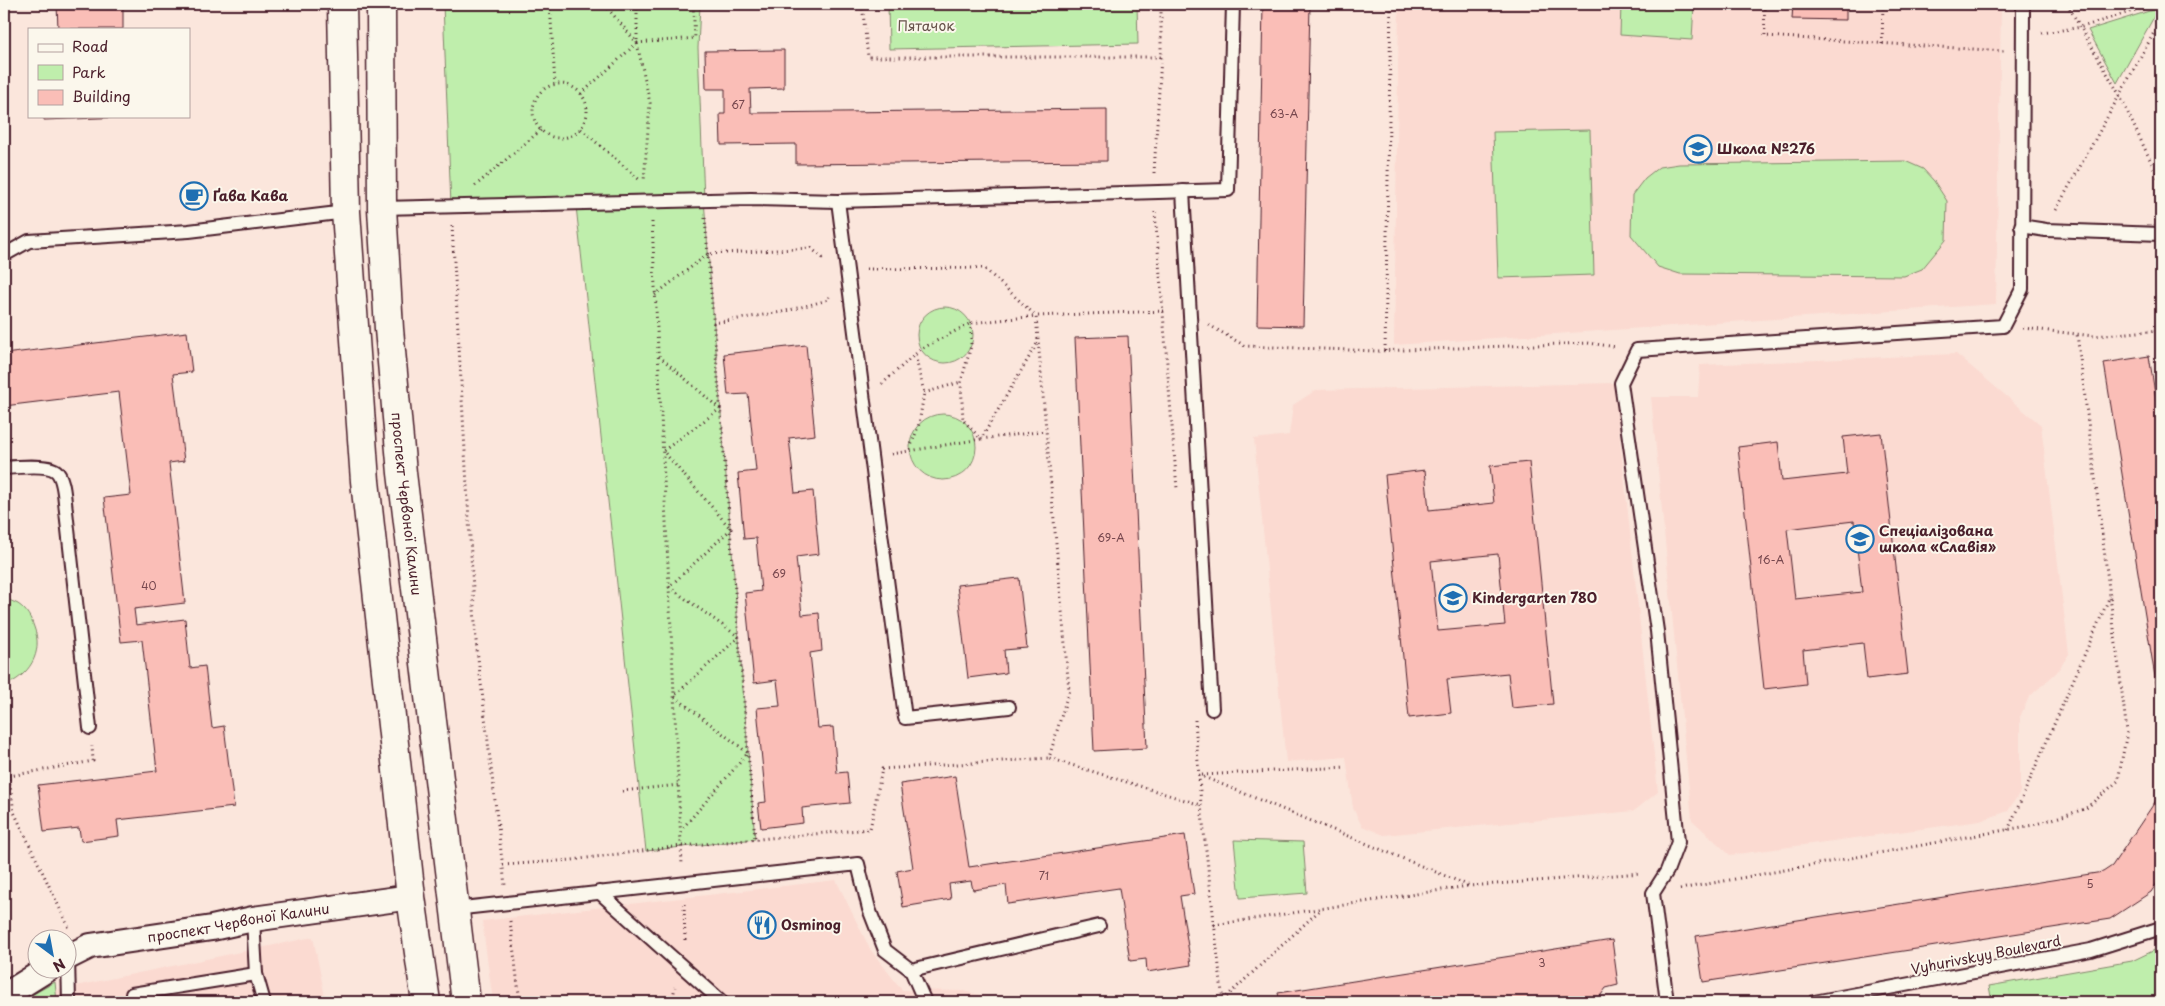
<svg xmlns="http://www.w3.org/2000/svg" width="2165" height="1006" viewBox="0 0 2165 1006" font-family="'Playpen Sans',sans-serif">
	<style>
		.built { fill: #fbdad1 }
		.green { fill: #bfeeac; stroke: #84866c }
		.building { fill: #fabeb7; stroke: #4a1f2b; fill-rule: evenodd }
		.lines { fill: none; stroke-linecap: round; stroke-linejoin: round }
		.lane-casing { stroke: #4a1f2b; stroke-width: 16 }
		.street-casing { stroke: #4a1f2b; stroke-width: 28 }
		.secondary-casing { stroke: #4a1f2b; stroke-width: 31 }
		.path { stroke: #4a1f2b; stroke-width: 3; stroke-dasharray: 1 4; stroke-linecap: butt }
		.lane { stroke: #fbf7ec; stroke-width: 12 }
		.street { stroke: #fbf7ec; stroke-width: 24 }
		.secondary { stroke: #fbf7ec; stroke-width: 28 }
		.labels { text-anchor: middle; stroke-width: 4; stroke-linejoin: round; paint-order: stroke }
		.number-label { font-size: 11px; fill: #76474e }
		.park-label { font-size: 14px; fill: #67534b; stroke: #fbf7ec }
		.poi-label { font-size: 14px; font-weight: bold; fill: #4a1f2b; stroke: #fbf7ec; text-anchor: start }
		.street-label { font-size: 14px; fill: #4a1f2b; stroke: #fbf7ec }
	</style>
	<rect width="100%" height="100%" fill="#fbe6dc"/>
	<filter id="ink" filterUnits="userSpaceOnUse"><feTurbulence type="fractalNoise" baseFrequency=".02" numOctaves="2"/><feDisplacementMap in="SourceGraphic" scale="10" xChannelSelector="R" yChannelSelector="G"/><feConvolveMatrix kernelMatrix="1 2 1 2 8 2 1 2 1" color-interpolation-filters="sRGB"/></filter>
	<g filter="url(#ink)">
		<g class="built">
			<path d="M 1399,4 L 2001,4 L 1996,304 L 1394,345 Z"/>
			<path d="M 1956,354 L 2041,425 L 2069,654 L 2057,672 L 2029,697 L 2020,717 L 2020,792 L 2008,811 L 1980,821 L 1730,855 L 1692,820 L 1651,397 L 1698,397 L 1700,365 Z"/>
			<path d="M 1614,383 L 1658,792 L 1634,811 L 1384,835 L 1362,826 L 1353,808 L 1346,757 L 1286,762 L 1254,439 L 1289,435 L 1293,405 L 1316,390 Z"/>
			<path d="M 836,880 L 870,949 L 902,990 L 963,991 L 1010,1002 L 493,1002 L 482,921 Z"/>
			<path d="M 313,937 L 326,1002 L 57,1002 L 56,990 Z"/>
		</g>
		<g class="green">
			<path d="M 443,4 L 700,4 L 698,48 L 704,200 L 755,839 L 646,851 L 576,206 L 451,206 Z"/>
			<path d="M 888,4 L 1137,4 L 1138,44 L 889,49 Z"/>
			<path d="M 1621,4 L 1694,4 L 1692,40 L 1620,35 Z"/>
			<path d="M 2159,8 L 2117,83 L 2088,30 Z"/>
			<path d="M 1590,130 L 1594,275 L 1498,278 L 1493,132 Z"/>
			<path d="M 1905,161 L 1923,169 L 1934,181 L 1947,201 L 1946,240 L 1922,269 L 1904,276 L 1680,274 L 1658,267 L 1631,235 L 1632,195 L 1645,178 L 1659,167 L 1679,164 Z"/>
			<circle cx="945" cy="335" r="28"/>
			<circle cx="943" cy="447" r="33"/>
			<path d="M 4,598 C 9,600 14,602 18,604 C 27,610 31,618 34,627 C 44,653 29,676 4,686 Z"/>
			<path d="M 1234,840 L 1303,842 L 1307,893 L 1240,898 Z"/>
			<path d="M 2161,947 L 2161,1002 L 1992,1002 L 1989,986 L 2132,961 Z"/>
			<path d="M 55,982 L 57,1002 L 19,1002 Z"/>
		</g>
		<g class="building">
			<path d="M 57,4 L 123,4 L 123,29 L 58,29 Z"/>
			<path d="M 1263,4 L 1310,4 L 1303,326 L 1257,325 Z"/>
			<path d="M 1793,4 L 1846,4 L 1846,20 L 1792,19 Z"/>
			<path d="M 784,50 L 784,88 L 750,89 L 751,113 L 1107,109 L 1107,161 L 796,164 L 796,144 L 721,145 L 720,114 L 725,114 L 725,89 L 706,89 L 705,51 Z"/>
			<path d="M 44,116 L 126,116 L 126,117 L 44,120 Z"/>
			<path d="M 187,332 L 192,372 L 173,374 L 184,461 L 169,463 L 185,603 L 134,609 L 136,625 L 185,619 L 190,668 L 205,666 L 212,728 L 224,726 L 234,807 L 117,820 L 119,836 L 81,841 L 79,828 L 44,832 L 38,785 L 157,771 L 142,640 L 121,642 L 104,498 L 131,495 L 119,392 L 4,406 L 4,354 Z"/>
			<path d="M 1128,336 L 1147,748 L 1094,751 L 1075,338 Z"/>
			<path d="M 806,345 L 815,435 L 789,438 L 795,493 L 813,491 L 819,554 L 796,557 L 802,615 L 819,613 L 822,651 L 810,653 L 818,728 L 833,727 L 837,773 L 847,772 L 850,803 L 802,808 L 803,823 L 761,828 L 758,803 L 766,802 L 757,708 L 780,706 L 777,680 L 754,683 L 745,593 L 761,591 L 756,538 L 744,539 L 738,473 L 756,471 L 748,394 L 728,395 L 724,354 Z"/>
			<path d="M 2149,356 L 2161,430 L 2161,714 L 2104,363 Z"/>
			<path d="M 1881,433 L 1908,674 L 1867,679 L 1863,643 L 1803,650 L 1806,684 L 1764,689 L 1738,447 L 1778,442 L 1782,481 L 1847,474 L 1843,437 ZM 1854,521 L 1862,592 L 1795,599 L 1787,529 Z"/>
			<path d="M 1529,462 L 1553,704 L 1512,708 L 1508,673 L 1447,679 L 1451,713 L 1409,718 L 1385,475 L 1425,470 L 1429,510 L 1494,503 L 1490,466 ZM 1498,554 L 1505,625 L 1438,631 L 1431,561 Z"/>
			<path d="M 1019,578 L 1027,648 L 1004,650 L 1006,673 L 968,678 L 957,585 Z"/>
			<path d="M 955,776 L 969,867 L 1185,835 L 1194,894 L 1180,896 L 1191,965 L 1147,972 L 1146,959 L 1130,961 L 1119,888 L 1008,904 L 1006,885 L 973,890 L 971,881 L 949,884 L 951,899 L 903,907 L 897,871 L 913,868 L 900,784 Z"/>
			<path d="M 2161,793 L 2161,877 L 2151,892 L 2110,919 L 1703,982 L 1696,936 L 2103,872 L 2112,866 Z"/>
			<path d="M 1612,940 L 1618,985 L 1606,988 L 1596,1002 L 1280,1002 L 1278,993 Z"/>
		</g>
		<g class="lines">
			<g class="lane-casing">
				<g id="lane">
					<path d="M 1183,191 L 1212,709"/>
					<path d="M 838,201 L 905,718 L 1009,707"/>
					<path d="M 382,208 L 751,199 L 838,201 L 1228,190 L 1233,4"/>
					<path d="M 2021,226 L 2046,230 L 2161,234"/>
					<path d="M 4,255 L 29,241 L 189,231 L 346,212"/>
					<path d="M 4,468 C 15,467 48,464 56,471 C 63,477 64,493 65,502 L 90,728"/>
					<path d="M 599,892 L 722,1002"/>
					<path d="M 454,909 L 858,864 L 869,909 L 885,950 L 911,970 L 925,1002"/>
					<path d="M 253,919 L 256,974 L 264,1002"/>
					<path d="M 68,957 L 69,1002"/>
					<path d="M 911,970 L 1099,926"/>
					<path d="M 132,994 L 256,974"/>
					<path d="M 1667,1002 L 1653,893 L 1667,871 L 1678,842 L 1657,631 L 1621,383 L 1637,350 L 2003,326 L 2022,289 L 2023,4"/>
					<path d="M 1814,1002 L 2091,950 L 2161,928"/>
				</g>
			</g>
			<g class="street-casing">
				<g id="street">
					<path id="s1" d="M 68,957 L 90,946 L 212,928 L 253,919 L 411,897"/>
					<path d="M 4,996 L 49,968"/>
				</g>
			</g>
			<g class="secondary-casing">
				<g id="secondary">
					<path d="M 342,4 L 346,212 L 365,481 L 411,897 L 426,1002"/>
					<path id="s2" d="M 381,4 L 382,208 L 389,329 L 402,473 L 466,1002"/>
				</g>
			</g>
			<g class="path">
				<path d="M 550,4 L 555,84"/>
				<path d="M 637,4 L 637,43 L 650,103 L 644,181"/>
				<path d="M 862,4 L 868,57 L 1161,57"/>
				<path d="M 1764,4 L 1765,36 L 2004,51"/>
				<path d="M 2067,4 L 2119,94 L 2161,183"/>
				<path d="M 2042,33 L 2082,27 L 2155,4"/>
				<path d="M 637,43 L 695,38 L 693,4"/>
				<path d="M 1882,44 L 1883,4"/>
				<circle cx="560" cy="111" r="27"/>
				<path d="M 581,94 L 637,43 L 604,4"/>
				<path d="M 581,129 L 641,181"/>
				<path d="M 1154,173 L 1161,57 L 1161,4"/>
				<path d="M 475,186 L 541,130"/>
				<path d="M 2056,210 L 2161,20"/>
				<path d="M 1155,212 L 1177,489"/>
				<path d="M 705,218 L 755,839"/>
				<path d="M 652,222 L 682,865"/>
				<path d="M 452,226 L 476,641 L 505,885"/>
				<path d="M 866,269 L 984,268 L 1036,316"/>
				<path d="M 655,295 L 708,254 L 811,248 L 825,260"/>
				<path d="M 1164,311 L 1036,316 L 1069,690 L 1049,758 L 1201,805"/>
				<path d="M 713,323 L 782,312 L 828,300 L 829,296"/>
				<path d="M 971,323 L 971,346 L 961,382 L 963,420 L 981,439 L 1046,431"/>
				<path d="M 1209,325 L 1245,346 L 1377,351 L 1588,343 L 1617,347"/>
				<path d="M 2023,328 L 2094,336 L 2161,330"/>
				<path d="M 1385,351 L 1391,4"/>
				<path d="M 659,356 L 720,409 L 663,451 L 731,529 L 669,587 L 739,637 L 674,696 L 748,753 L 681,830"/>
				<path d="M 882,384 L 921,349 L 971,323 L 1036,316"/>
				<path d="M 924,393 L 961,382"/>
				<path d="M 910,449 L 919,424 L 924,393 L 915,354"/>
				<path d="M 891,454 L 981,439 L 1038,342"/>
				<path d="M 1195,720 L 1201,805 L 1223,1002"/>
				<path d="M 4,744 L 14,812 L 69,928"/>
				<path d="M 1199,775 L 1470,886 L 1641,873"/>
				<path d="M 1202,775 L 1346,767"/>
				<path d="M 4,777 L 93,761 L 92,746"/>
				<path d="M 622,791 L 679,785"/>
				<path d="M 2008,830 L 2110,596"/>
				<path d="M 503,865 L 572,860 L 681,846 L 870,829 L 882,769 L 1049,758"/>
				<path d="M 1680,889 L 2033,825 L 2085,809 L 2118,781 L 2127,732 L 2077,334"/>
				<path d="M 684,904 L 685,942"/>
				<path d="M 510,921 L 520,1002"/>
				<path d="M 1214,925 L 1468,886"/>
				<path d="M 1223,1000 L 1321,909"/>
				<path d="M 672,1002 L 675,987"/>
			</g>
			<use href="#lane" class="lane"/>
			<use href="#street" class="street"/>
			<use href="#secondary" class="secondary"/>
		</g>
	</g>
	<defs>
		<g id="school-ring" transform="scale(1.4375)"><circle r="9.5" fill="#fbf7ec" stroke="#1f6fb2" stroke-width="1.5"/><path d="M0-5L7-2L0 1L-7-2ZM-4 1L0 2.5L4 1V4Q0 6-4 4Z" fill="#1f6fb2"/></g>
		<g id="cafe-ring" transform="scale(1.4375)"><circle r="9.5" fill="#fbf7ec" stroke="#1f6fb2" stroke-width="1.5"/><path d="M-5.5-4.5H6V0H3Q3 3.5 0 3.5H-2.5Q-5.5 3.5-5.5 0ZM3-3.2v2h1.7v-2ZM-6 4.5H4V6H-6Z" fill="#1f6fb2"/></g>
		<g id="restaurant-ring" transform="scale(1.4375)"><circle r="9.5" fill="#fbf7ec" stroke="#1f6fb2" stroke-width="1.5"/><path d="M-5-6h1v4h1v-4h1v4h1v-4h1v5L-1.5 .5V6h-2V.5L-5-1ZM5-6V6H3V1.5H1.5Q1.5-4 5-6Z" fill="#1f6fb2"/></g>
	</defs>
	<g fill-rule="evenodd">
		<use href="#school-ring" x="1698" y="149"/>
		<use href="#cafe-ring" x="194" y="196"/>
		<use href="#school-ring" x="1860" y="539"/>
		<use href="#school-ring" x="1453" y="598"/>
		<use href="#restaurant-ring" x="762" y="925"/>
	</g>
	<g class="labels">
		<g class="number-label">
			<text x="738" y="109">67</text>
			<text x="1284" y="118">63-А</text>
			<text x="1111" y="542">69-А</text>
			<text x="1771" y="564">16-А</text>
			<text x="779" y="578">69</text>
			<text x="149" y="590">40</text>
			<text x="1044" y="880">71</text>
			<text x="2090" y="888">5</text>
			<text x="1542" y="967">3</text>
		</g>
		<g class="park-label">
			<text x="926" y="31">Пятачок</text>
		</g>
		<g class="poi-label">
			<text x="1717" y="154">Школа №276</text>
			<text x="213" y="201">Ґава Кава</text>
			<text x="1879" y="536">Спеціалізована<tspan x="1879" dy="16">школа «Славія»</tspan></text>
			<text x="1472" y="603">Kindergarten 780</text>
			<text x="781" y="930">Osminog</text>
		</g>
		<g class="street-label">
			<text dy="5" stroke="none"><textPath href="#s2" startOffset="501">проспект Червоної Калини</textPath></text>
			<text dy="5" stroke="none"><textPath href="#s1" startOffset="175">проспект Червоної Калини</textPath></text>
			<text transform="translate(1986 955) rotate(-11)" y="5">Vyhurivskyy Boulevard</text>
		</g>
	</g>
	<rect width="2165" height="1006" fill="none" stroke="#fbf7ec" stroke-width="20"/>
	<rect x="10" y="10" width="2145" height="986" fill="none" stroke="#4a1f2b" stroke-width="2" filter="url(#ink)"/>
	<rect x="28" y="28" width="162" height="90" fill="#fbf7ec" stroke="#b4a19f"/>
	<rect x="38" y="44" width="25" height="8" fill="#fbf7ec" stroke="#b4a19f"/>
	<text x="72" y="52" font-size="15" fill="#4a1f2b">Road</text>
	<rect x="38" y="65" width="25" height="15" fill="#bfeeac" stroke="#b4a19f"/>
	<text x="72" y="78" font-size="15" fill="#4a1f2b">Park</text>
	<rect x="38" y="90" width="25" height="15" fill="#fabeb7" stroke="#b4a19f"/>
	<text x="72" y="102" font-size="15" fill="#4a1f2b">Building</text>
	<g transform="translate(52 954) rotate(148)"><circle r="24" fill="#fbf7ec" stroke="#b4a19f"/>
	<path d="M0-4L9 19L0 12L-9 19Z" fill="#1f6fb2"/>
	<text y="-8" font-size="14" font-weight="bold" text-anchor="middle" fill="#4a1f2b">N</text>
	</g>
</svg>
